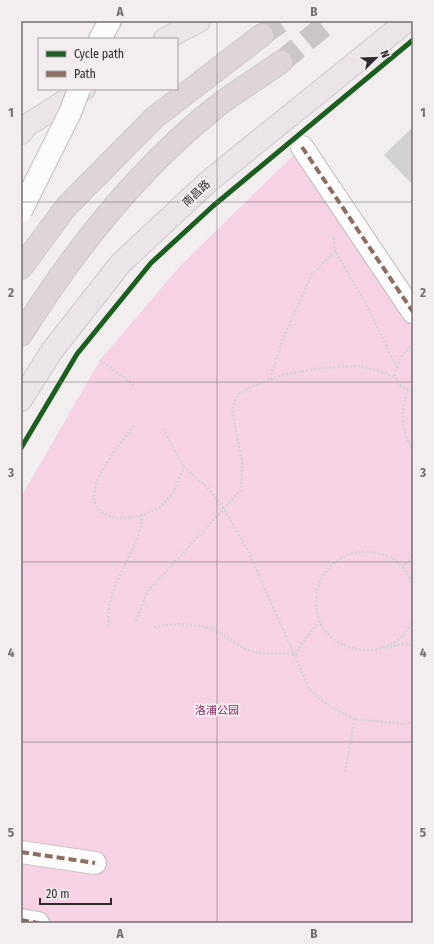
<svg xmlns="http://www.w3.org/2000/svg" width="434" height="944" viewBox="0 0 434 944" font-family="'Fira Sans Condensed','Noto Sans SC',sans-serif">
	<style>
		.green { fill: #f7d2e4 }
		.building { fill: #d3d0d1 }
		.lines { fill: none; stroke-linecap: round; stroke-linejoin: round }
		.highway-tunnel { stroke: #cbc7c9; stroke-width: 22; stroke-dasharray: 22 11; stroke-linecap: butt }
		.street-casing { stroke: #bebbbc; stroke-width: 24 }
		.secondary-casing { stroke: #bebbbc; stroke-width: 24 }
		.primary-casing { stroke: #cccacb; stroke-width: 24 }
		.highway-casing { stroke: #cccacb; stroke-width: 24 }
		.path { stroke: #d3d3d3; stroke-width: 2.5; stroke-dasharray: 2 2; stroke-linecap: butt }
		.street { stroke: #fdfcfd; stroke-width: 22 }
		.secondary { stroke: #fdfcfd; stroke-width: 22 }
		.primary { stroke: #ebe4e8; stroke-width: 22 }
		.highway { stroke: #ded4da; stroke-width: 22 }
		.secondary-bridge-casing { stroke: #bebbbc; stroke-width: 24; stroke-linecap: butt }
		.secondary-bridge { stroke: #fdfcfd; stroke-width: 22 }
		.quiet { stroke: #8d6e63; stroke-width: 4; stroke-dasharray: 8 4; stroke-linecap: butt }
		.cycleway-casing { stroke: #f3edf0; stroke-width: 8 }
		.cycleway { stroke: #1b5e20; stroke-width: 5 }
		.grid { fill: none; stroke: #736f71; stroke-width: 1; stroke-opacity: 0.55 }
		.labels { text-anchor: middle; stroke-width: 4; stroke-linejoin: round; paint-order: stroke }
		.street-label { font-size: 11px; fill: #2e2b2c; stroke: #f3edf0 }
		.park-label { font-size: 11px; fill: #8b3164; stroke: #f3edf0 }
		.neatline { fill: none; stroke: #736f71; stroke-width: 1.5 }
		.grid-label { font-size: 13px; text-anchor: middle; font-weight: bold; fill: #736f71 }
	</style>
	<rect width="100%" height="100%" fill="#f2eef0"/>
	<path class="green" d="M 302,147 L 413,312 L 413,923 L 21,923 L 21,497 L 100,360 L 180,266 Z"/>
	<path class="building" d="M 413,127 L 413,185 L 384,155 Z"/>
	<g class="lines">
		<g class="highway-tunnel">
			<path d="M 262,35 L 282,21"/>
			<path d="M 281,62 L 330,21"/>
		</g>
		<g class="street-casing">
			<g id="street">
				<path d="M 302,147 L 413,312"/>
				<path d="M 21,852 L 95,863"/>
				<path d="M 21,920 L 38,923"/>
			</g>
		</g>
		<g class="secondary-casing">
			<path id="secondary" d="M 100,39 L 110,21"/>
		</g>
		<g class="primary-casing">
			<g id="primary">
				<path d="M 165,39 L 199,21"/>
				<path d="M 21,133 L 26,126 L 84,89"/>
				<path d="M 21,400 L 51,352 L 121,263 L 209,181 L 407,21"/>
			</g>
		</g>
		<g class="highway-casing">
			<g id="highway">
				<path d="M 21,268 L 66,207 L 154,118 L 262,35"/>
				<path d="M 21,335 C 74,250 137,170 216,107 C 237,91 260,77 281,62"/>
			</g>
		</g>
		<g class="path">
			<path d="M 334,238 L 335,251"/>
			<path d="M 100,360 L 134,385"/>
			<path d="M 270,379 L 281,343 L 312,274 L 335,251 L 365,302 L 396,366"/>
			<path d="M 408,390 L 401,386 L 395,377 C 396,362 402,355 413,344"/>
			<path d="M 413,391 L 408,390 C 400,412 401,429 413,450"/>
			<path d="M 134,426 C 122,442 92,477 94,498 C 97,527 145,519 161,506 C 174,495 178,481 184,467 L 209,489 L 224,509 L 248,551 L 295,656"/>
			<path d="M 163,429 L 184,467"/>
			<path d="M 403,567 L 413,556"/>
			<path d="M 413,586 C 395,531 315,546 316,603 C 317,657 396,668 413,618"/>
			<path d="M 136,621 L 147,592 L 241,490 L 242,462 L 232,409 L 237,395 L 253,386 L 283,375 L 321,368 L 357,366 L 380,371 L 395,377"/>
			<path d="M 320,621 L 302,643 L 295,656 L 308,687 L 321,700 L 336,710 L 355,719 L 401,724 L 413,722"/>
			<path d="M 108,626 L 109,606 L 115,586 L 138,537 L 142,516"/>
			<path d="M 154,627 C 177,623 199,622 220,633 C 231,639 242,650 255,652 C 268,655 281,652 294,655"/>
			<path d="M 386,648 L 402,644 L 413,645"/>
			<path d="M 345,772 L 355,719"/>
		</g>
		<use href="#street" class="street"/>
		<use href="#secondary" class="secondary"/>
		<use href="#primary" class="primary"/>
		<use href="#highway" class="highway"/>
		<g class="secondary-bridge-casing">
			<path id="secondary-bridge" d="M 21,211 L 70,113 L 79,89"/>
		</g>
		<use href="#secondary-bridge" class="secondary-bridge"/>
		<g class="quiet">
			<path d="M 302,147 L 413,312"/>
			<path d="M 21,852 L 95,863"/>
			<path d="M 21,920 L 38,923"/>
		</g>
		<g class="cycleway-casing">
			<path id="cycleway" d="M 21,448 L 77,354 L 151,263 L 213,206 L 413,40"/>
		</g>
		<use href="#cycleway" class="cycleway"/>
	</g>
	<path class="grid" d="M 217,21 L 217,923M 21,202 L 413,202M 21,382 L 413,382M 21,562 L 413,562M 21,742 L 413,742"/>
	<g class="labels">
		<g class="street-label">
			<text transform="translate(196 193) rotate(-43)" y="4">南昌路</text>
		</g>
		<g class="park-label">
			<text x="217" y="714">洛浦公园</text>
		</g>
	</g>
	<rect width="434" height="944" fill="none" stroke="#f3edf0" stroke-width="44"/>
	<rect x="38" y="38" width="140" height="52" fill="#f3edf0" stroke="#a49fa2"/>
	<rect x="46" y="51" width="20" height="6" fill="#1b5e20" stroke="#a49fa2"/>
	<text x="74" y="58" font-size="12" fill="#2e2b2c">Cycle path</text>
	<rect x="46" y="71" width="20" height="6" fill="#8d6e63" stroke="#a49fa2"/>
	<text x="74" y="78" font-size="12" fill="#2e2b2c">Path</text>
	<g transform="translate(376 58) rotate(67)" stroke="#f3edf0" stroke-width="3" paint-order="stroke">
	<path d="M0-3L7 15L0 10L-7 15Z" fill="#2e2b2c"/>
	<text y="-6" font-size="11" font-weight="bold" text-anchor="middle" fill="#2e2b2c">N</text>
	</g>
	<path d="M40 898v6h71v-6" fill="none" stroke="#2e2b2c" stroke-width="2"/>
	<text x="46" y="898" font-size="12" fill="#2e2b2c" stroke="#f3edf0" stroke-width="3" paint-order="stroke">20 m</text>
	<rect x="22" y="22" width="390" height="900" class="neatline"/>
	<g class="grid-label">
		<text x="120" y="16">A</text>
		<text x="314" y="16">B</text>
		<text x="11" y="117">1</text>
		<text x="423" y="117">1</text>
		<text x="11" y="297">2</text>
		<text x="423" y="297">2</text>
		<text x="11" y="477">3</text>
		<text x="423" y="477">3</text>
		<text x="11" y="657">4</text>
		<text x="423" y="657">4</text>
		<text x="11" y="837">5</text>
		<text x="423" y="837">5</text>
		<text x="120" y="938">A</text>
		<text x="314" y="938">B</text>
	</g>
</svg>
